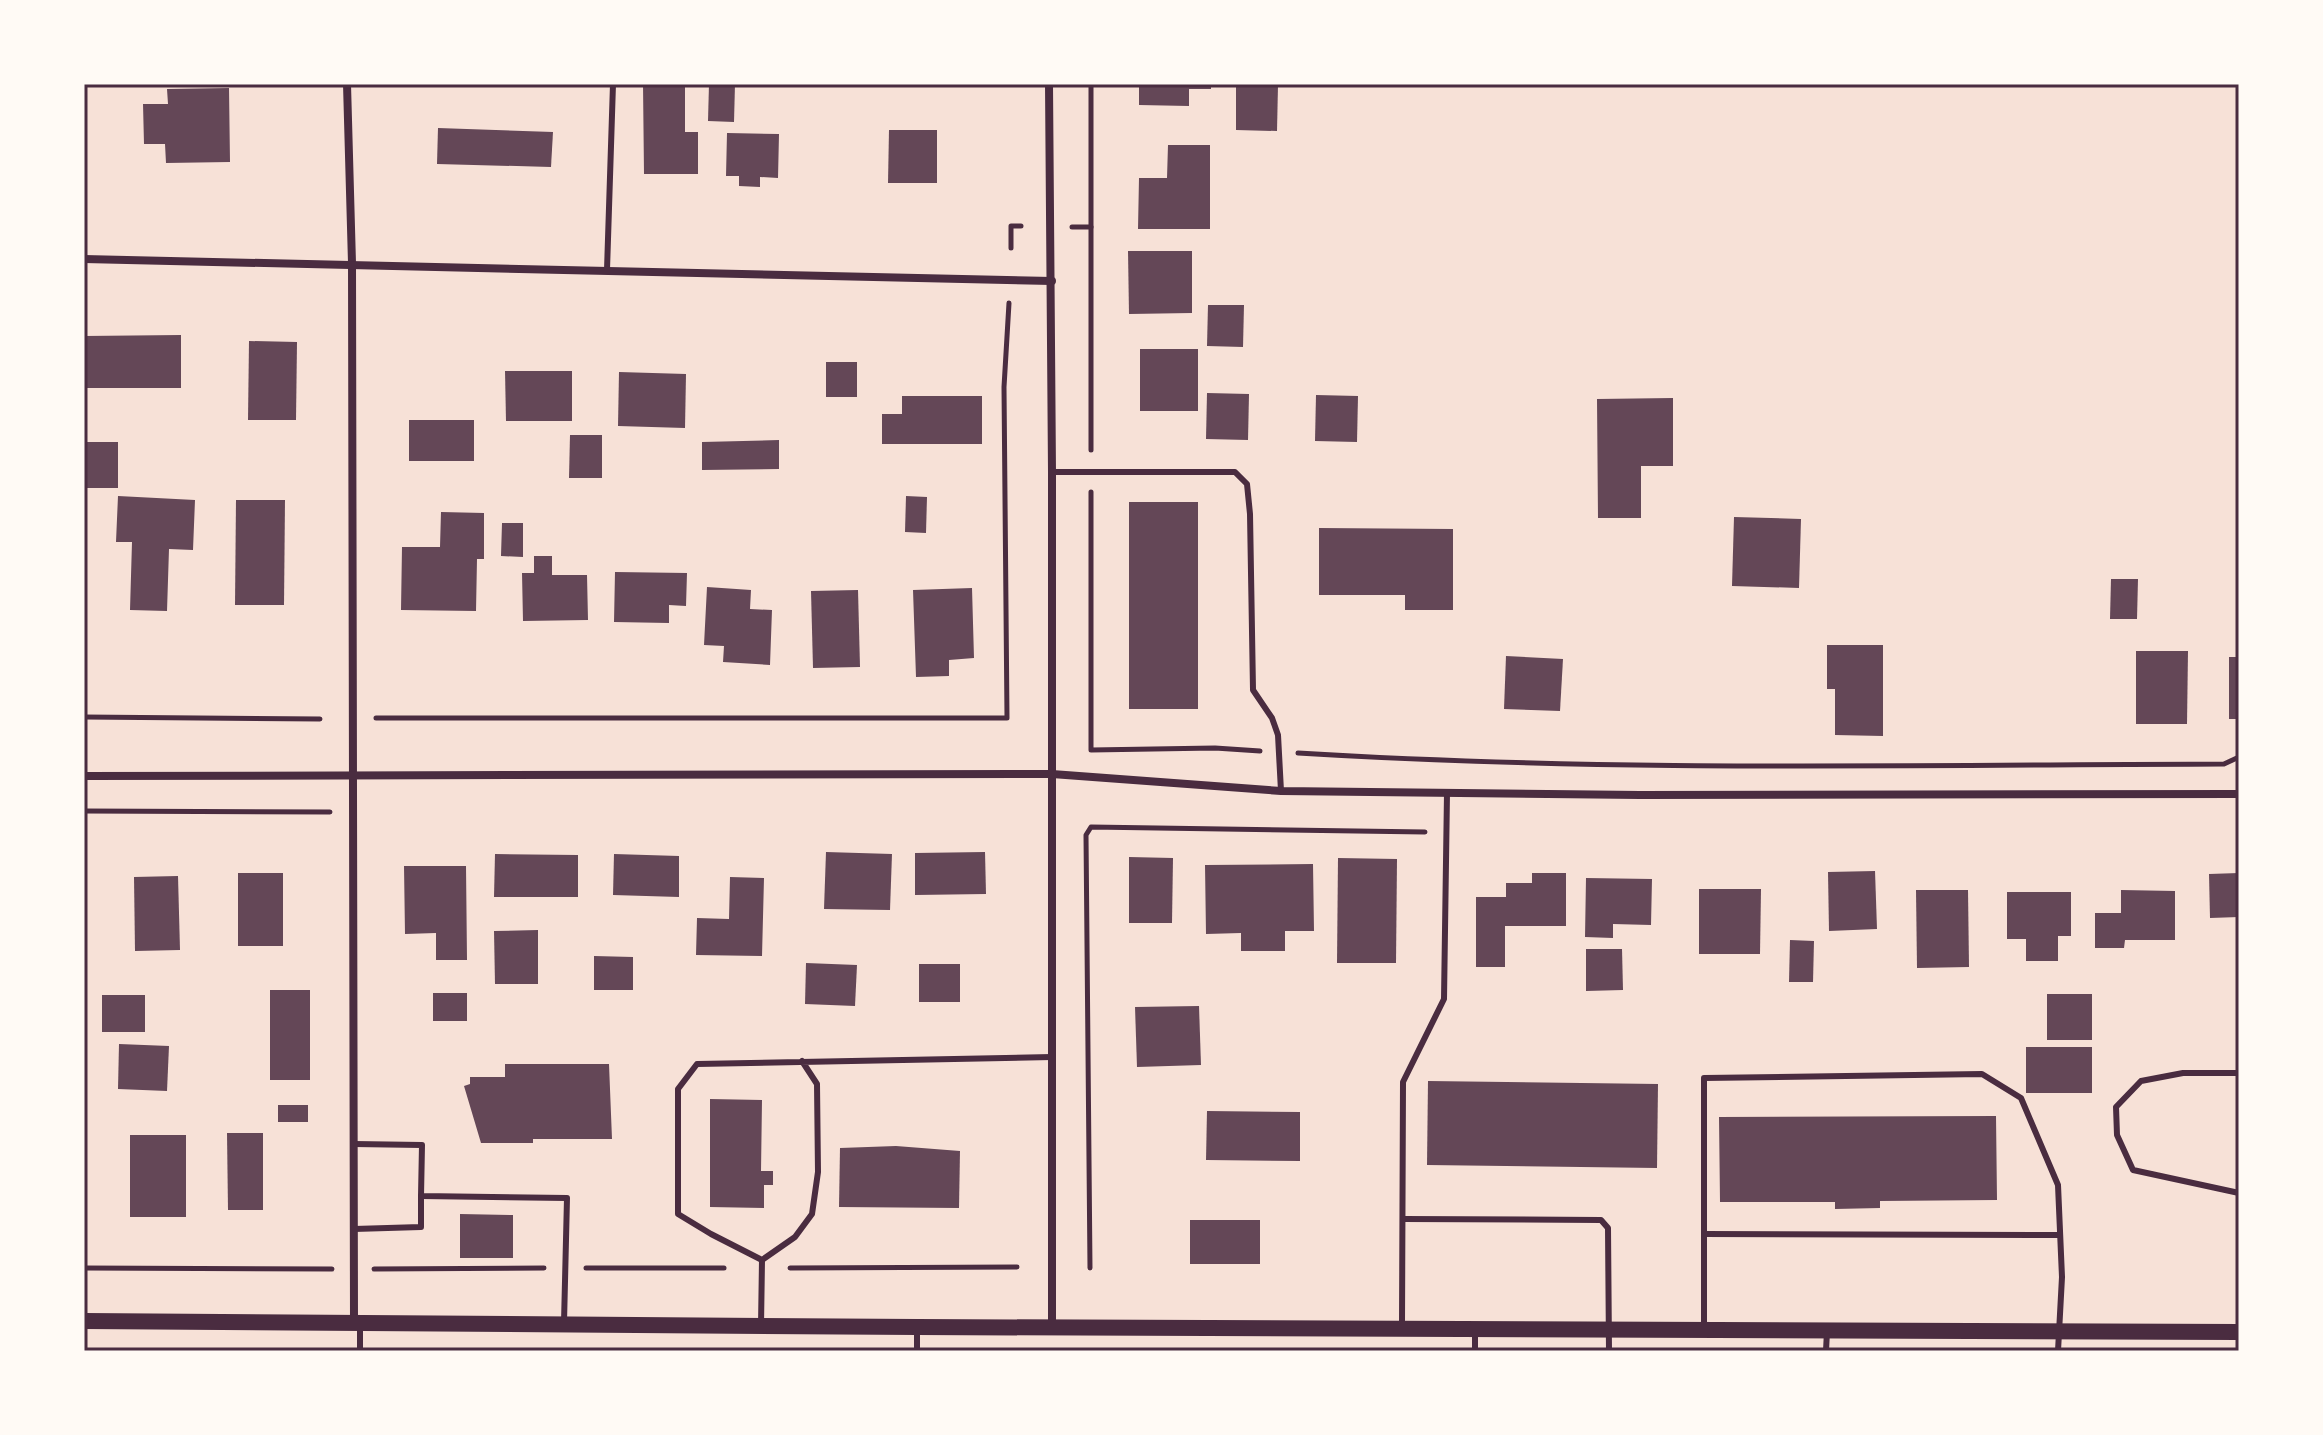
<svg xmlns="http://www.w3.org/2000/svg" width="2323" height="1435" viewBox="0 0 2323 1435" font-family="Roboto,sans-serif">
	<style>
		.building { fill: #644757 }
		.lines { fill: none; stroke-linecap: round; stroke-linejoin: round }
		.path { stroke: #4a2c40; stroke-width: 5 }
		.service { stroke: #4a2c40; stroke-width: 6 }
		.minor { stroke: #4a2c40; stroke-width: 8 }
		.secondary { stroke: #4a2c40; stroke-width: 16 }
		.neatline { fill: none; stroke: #4a2c40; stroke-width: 3 }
	</style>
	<rect width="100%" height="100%" fill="#f7e1d7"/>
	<g class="building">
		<path d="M 643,84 L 685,84 L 685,132 L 698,132 L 698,174 L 644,174 Z"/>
		<path d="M 709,84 L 735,84 L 734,122 L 708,121 Z"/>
		<path d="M 1139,84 L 1211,84 L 1211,89 L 1189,89 L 1189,106 L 1139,105 Z"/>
		<path d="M 1236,84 L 1278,85 L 1277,131 L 1236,130 Z"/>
		<path d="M 229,88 L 230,162 L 166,163 L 165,144 L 144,144 L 143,104 L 168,104 L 167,89 Z"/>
		<path d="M 438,128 L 553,132 L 551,167 L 437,164 Z"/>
		<path d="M 889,130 L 937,130 L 937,183 L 888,183 Z"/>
		<path d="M 727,133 L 779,134 L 778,178 L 760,177 L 760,187 L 739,186 L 739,176 L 726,176 Z"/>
		<path d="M 1168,145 L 1210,145 L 1210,229 L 1138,229 L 1139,178 L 1167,178 Z"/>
		<path d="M 1128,251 L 1192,251 L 1192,313 L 1129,314 Z"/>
		<path d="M 1208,305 L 1244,305 L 1243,347 L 1207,346 Z"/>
		<path d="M 181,335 L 181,388 L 84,388 L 84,336 Z"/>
		<path d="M 249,341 L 297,342 L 296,420 L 248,420 Z"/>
		<rect x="1140" y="349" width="58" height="62"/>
		<rect x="826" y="362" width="31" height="35"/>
		<path d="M 505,371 L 572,371 L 572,421 L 506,421 Z"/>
		<path d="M 619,372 L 686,374 L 685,428 L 618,426 Z"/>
		<path d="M 1207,393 L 1249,394 L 1248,440 L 1206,439 Z"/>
		<path d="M 1316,395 L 1358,396 L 1357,442 L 1315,441 Z"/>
		<path d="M 902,396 L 982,396 L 982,444 L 882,444 L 882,414 L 902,414 Z"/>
		<path d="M 1673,398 L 1673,466 L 1641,466 L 1641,518 L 1598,518 L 1597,399 Z"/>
		<rect x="409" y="420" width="65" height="41"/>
		<path d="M 570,435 L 602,435 L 602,478 L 569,478 Z"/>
		<path d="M 779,440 L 779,469 L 702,470 L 702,442 Z"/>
		<rect x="84" y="442" width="34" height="46"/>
		<path d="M 118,496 L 195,500 L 193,550 L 169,549 L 167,611 L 130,610 L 132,542 L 116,542 Z"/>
		<path d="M 906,496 L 927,497 L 926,533 L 905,532 Z"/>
		<path d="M 236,500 L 285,500 L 284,605 L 235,605 Z"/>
		<rect x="1129" y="502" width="69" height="207"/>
		<path d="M 441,512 L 484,513 L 484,559 L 477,559 L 476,611 L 401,610 L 402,547 L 440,547 Z"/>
		<path d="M 1734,517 L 1801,519 L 1799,588 L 1732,586 Z"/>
		<path d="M 502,523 L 523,523 L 523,557 L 501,556 Z"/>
		<path d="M 1319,528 L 1453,529 L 1453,610 L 1405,610 L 1405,595 L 1319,595 Z"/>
		<path d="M 534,556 L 552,556 L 552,575 L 587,575 L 588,620 L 523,621 L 522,573 L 534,573 Z"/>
		<path d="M 615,572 L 687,573 L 686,606 L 669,605 L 669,623 L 614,622 Z"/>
		<path d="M 2111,579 L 2138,579 L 2137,619 L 2110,619 Z"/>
		<path d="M 707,587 L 751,590 L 750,609 L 772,610 L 770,665 L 723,662 L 724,646 L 704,645 Z"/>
		<path d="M 972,588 L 974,658 L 949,660 L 949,676 L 916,677 L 913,590 Z"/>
		<path d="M 858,590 L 860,667 L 813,668 L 811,591 Z"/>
		<path d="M 1827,645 L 1883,645 L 1883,736 L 1835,735 L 1835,689 L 1827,689 Z"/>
		<path d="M 2136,651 L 2188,651 L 2187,724 L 2136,724 Z"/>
		<path d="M 1506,656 L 1563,659 L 1560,711 L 1504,709 Z"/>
		<rect x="2229" y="657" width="10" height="62"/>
		<path d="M 826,852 L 892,854 L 890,910 L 824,909 Z"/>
		<path d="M 985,852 L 986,894 L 915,895 L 915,853 Z"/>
		<path d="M 495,854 L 578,855 L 578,897 L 494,897 Z"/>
		<path d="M 614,854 L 679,856 L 679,897 L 613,895 Z"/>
		<path d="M 1129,857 L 1173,858 L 1172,923 L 1129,923 Z"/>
		<path d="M 1338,858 L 1397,859 L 1396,963 L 1337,963 Z"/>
		<path d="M 1313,864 L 1314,931 L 1285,931 L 1285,951 L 1241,951 L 1241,933 L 1206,934 L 1205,865 Z"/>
		<path d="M 404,866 L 466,866 L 467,960 L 436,960 L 436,933 L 405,934 Z"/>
		<path d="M 1875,871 L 1877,929 L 1829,931 L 1828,872 Z"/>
		<rect x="238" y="873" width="45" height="73"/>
		<path d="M 1532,873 L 1566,873 L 1566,926 L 1505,926 L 1505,967 L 1476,967 L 1476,897 L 1506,897 L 1506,883 L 1532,883 Z"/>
		<path d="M 2239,873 L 2239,917 L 2210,918 L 2209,874 Z"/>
		<path d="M 178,876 L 180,950 L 135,951 L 134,877 Z"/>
		<path d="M 730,877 L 764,878 L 762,956 L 696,955 L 697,918 L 729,919 Z"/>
		<path d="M 1586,878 L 1652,879 L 1651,925 L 1613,924 L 1613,938 L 1585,937 Z"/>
		<path d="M 1699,889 L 1761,889 L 1760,954 L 1699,954 Z"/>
		<path d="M 1916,890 L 1968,890 L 1969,967 L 1917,968 Z"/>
		<path d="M 2121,890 L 2175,891 L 2175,940 L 2125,940 L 2124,948 L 2095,948 L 2095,913 L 2121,913 Z"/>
		<path d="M 2007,892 L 2071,892 L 2071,936 L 2058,936 L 2058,961 L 2026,961 L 2026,939 L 2007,939 Z"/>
		<path d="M 538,930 L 538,984 L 495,984 L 494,931 Z"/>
		<path d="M 1790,940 L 1814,941 L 1813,982 L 1789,982 Z"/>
		<path d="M 1586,949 L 1622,949 L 1623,990 L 1586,991 Z"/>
		<path d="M 594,956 L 633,957 L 633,990 L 594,990 Z"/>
		<path d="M 806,963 L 857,965 L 855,1006 L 805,1004 Z"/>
		<rect x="919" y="964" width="41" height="38"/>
		<rect x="270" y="990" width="40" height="90"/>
		<rect x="433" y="993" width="34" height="28"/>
		<rect x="2047" y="994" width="45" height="46"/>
		<rect x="102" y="995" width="43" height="37"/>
		<path d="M 1199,1006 L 1201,1065 L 1137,1067 L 1135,1007 Z"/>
		<path d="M 119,1044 L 169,1046 L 167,1091 L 118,1089 Z"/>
		<rect x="2026" y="1047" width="66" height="46"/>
		<path d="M 505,1064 L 609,1064 L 612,1139 L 533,1139 L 533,1143 L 481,1143 L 464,1086 L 470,1084 L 470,1077 L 505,1077 Z"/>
		<path d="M 1428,1081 L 1658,1084 L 1657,1168 L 1427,1165 Z"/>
		<path d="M 710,1099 L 762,1100 L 761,1171 L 773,1171 L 773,1185 L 764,1185 L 764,1208 L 710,1207 Z"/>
		<rect x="278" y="1105" width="30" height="17"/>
		<path d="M 1207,1111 L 1300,1112 L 1300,1161 L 1206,1160 Z"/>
		<path d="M 1996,1116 L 1997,1200 L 1880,1201 L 1880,1208 L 1835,1209 L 1835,1202 L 1720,1202 L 1719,1117 Z"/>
		<path d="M 227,1133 L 263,1133 L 263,1210 L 228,1210 Z"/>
		<rect x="130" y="1135" width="56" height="82"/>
		<path d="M 896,1146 L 960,1151 L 959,1208 L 839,1207 L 840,1148 Z"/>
		<path d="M 460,1214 L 513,1215 L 513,1258 L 460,1258 Z"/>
		<rect x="1190" y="1220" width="70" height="44"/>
	</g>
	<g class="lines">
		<g class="path">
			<path d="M 1091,84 L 1091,450"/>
			<path d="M 1072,227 L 1091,227"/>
			<path d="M 1011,248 L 1011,226 L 1021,226"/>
			<path d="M 1091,492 L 1091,750 L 1215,748 L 1260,751"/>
			<path d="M 84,717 L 320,719"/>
			<path d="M 376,718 L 1007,718 L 1004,387 L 1009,303"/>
			<path d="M 1298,753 C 1606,772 1915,765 2224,764 L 2239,757"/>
			<path d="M 84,811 L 330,812"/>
			<path d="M 84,1268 L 332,1269"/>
			<path d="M 586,1268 L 724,1268"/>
			<path d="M 790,1268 L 1017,1267"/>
			<path d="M 1090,1268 L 1086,835 L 1091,827 L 1425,832"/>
			<path d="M 374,1269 L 544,1268"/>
		</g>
		<g class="service">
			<path d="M 607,270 L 613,84"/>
			<path d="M 1052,472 L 1235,472 L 1247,484 L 1250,514 L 1253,690 L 1272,718 L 1278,735 L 1281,791"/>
			<path d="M 802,1061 L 817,1084 L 818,1172 L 812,1214 L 795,1237 L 762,1260 L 711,1234 L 678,1214 L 678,1089 L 697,1064 L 1052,1057"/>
			<path d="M 2239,1073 L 2183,1073 L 2141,1081 L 2116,1107 L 2117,1135 L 2133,1170 L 2239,1193"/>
			<path d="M 354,1144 L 422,1145 L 421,1196 L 567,1198 L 564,1323"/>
			<path d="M 1403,1219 L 1601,1220 L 1608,1228 L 1609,1351"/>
			<path d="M 354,1229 L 421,1227 L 421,1196"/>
			<path d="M 1704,1234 L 2060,1235"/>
			<path d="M 360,1323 L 360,1351"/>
			<path d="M 1402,1325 L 1403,1082 L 1444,999 L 1447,793"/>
			<path d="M 761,1326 L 762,1260"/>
			<path d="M 1704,1326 L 1704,1078 L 1982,1074 L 2021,1098 L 2058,1185 L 2062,1277 L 2058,1351"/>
			<path d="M 917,1331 L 917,1351"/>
			<path d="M 1475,1351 L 1475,1329"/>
			<path d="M 1826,1351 L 1827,1331"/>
		</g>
		<g class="minor">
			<path d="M 347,84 L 352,263 L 354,1322"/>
			<path d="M 1049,84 L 1052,472 L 1052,1327"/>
			<path d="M 84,259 L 1052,281"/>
			<path d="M 84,776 L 1052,774 L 1281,791 L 1640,795 L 2239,794"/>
		</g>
		<path class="secondary" d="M 84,1321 L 917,1327 L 2239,1332"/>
	</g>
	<rect width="2323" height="1435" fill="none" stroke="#fffaf5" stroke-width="172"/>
	<rect x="86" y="86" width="2151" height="1263" class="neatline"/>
</svg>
